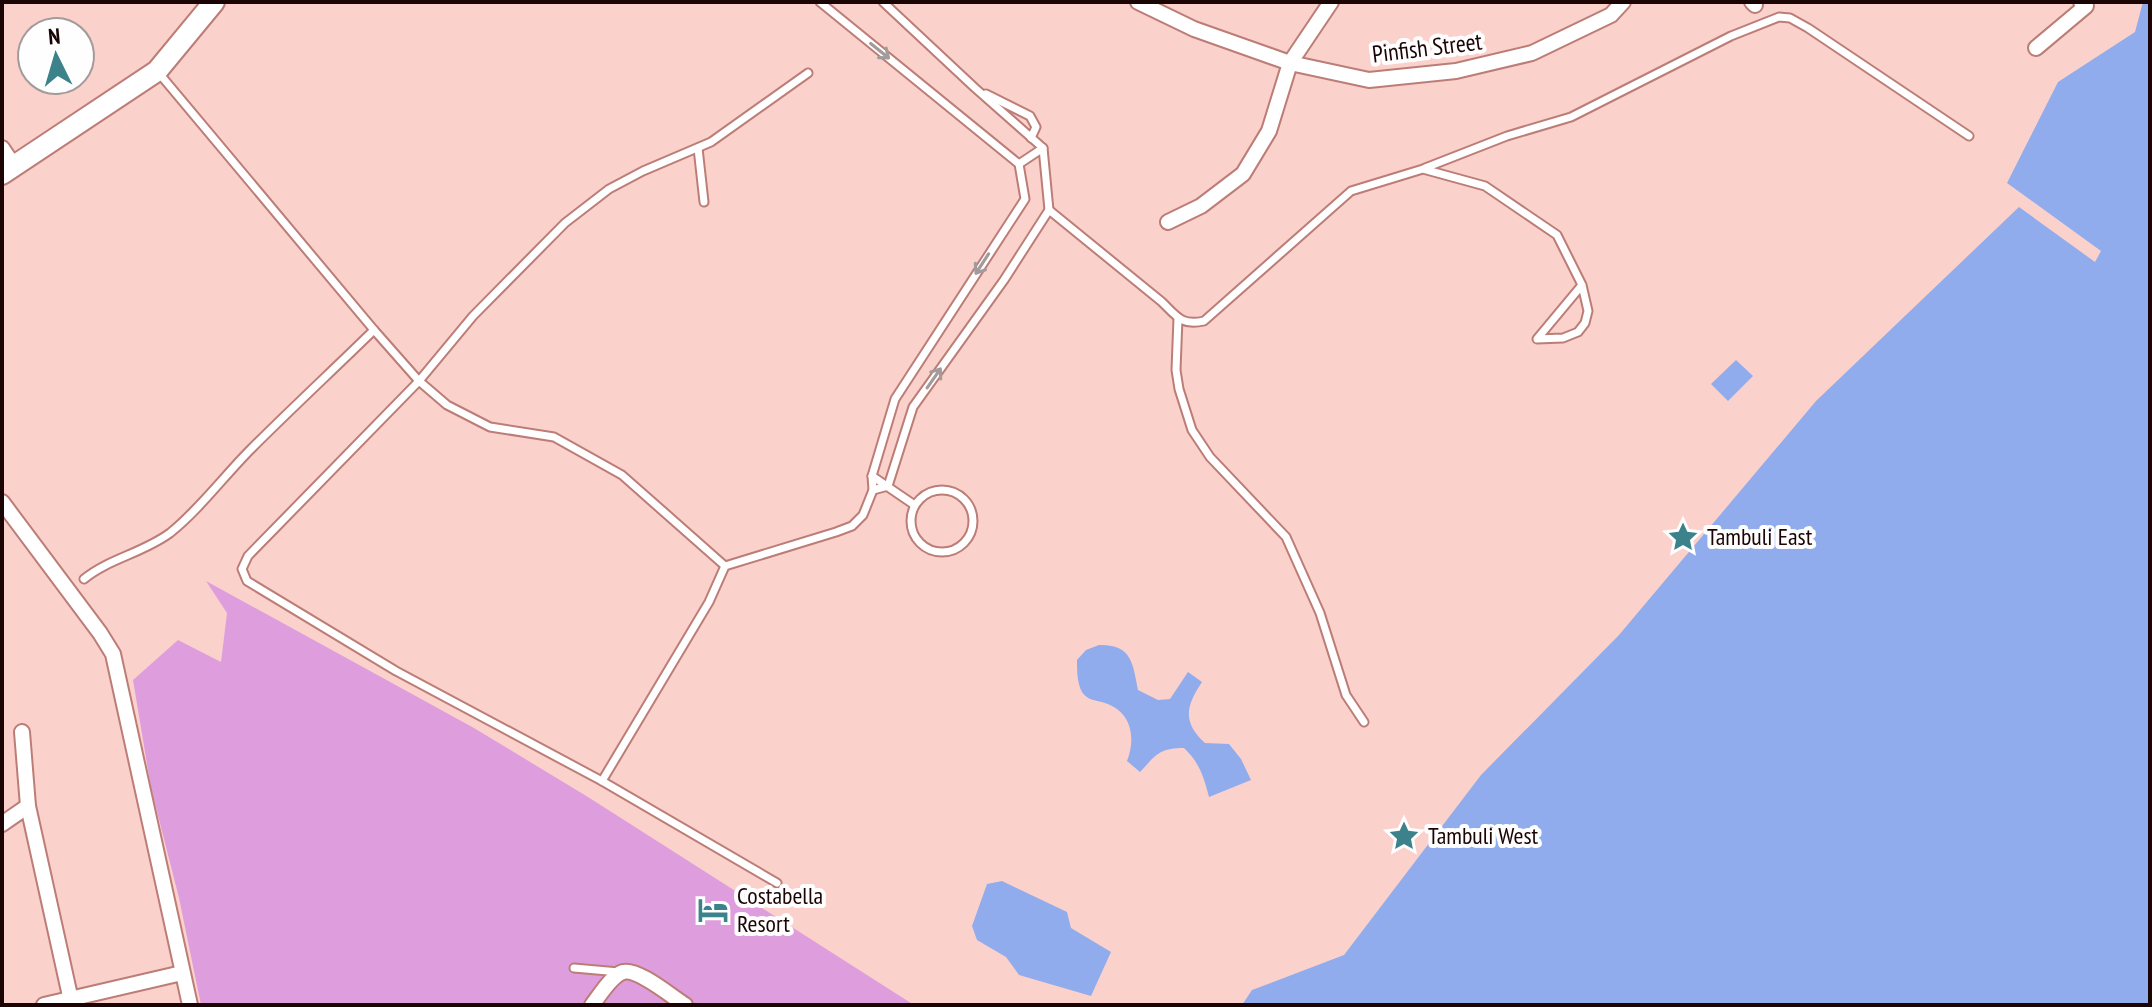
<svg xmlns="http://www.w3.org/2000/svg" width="2152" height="1007" viewBox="0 0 2152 1007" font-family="'PT Sans Narrow',sans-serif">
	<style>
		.green { fill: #de9ede }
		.water { fill: #90aced }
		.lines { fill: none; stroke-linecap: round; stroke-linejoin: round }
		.lane-casing { stroke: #bc7d77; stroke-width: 11 }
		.street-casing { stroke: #bc7d77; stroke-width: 18 }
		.secondary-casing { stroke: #bc7d77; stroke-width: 24 }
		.lane { stroke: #fff; stroke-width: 7 }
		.street { stroke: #fff; stroke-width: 14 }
		.secondary { stroke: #fff; stroke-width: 20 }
		.oneway { stroke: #a39b9b }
		.labels { text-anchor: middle; stroke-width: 8; stroke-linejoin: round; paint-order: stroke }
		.street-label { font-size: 24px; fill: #1a0504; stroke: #fefefe }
		.poi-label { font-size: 24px; fill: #1a0504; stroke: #fefefe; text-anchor: start }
	</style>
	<rect width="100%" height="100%" fill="#fbd1cc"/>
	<path class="green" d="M 206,581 L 474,728 L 588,797 L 914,1005 L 201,1005 L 179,898 L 151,788 L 133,680 L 178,640 L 221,662 L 227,613 Z"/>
	<g class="water">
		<path d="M 2143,2 L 2150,2 L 2150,1005 L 1242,1005 L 1252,990 L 1344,955 L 1481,775 L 1619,635 L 1816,401 L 2019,207 L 2095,262 L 2101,251 L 2007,183 L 2058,82 L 2135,32 Z"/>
		<path d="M 1736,360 L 1753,376 L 1728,401 L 1711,384 Z"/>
		<path d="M 1099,645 C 1132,644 1133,664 1138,690 L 1158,700 L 1170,699 L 1188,672 L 1202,682 C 1186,706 1182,722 1205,743 L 1229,744 L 1241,759 L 1251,780 L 1209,797 C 1204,777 1199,762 1184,748 C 1159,748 1156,755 1140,772 L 1127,761 C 1136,738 1132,712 1105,703 C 1096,700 1088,701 1082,692 C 1077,683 1077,670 1077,660 L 1086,650 Z"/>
		<path d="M 1002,881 L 1067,912 L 1071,928 L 1111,952 L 1091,996 L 1019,975 L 1006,957 L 977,940 L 972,926 L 987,884 Z"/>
	</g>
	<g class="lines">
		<g class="lane-casing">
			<g id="lane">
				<path d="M 158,72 L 374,330 L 419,381 L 447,405 L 490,427 L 554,437 L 622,475 L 725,566"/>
				<path d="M 986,94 L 1030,116 L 1036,127 L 1031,138"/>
				<path d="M 698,148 L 704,202"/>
				<path d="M 1019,164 L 1043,148"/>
				<path d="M 1425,168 L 1507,136 L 1571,117 L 1731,36 L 1779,17 L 1790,18 L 1808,28 L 1969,136"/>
				<path d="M 1049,210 L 1162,302 C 1177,317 1182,326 1204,321 L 1351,191 L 1423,169 L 1485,186 L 1557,235 L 1582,285 L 1588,311 L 1585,323 L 1578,332 L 1563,338 L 1537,339 L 1582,285"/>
				<path d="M 1178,318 L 1176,370 L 1179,389 L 1192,430 L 1210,457 L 1286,537 L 1320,613 L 1346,695 L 1364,722"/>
				<path d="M 872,476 L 913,504"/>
				<circle cx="942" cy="521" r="31"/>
				<path d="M 873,490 L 888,486 L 913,407 L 1004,280 L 1049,210 L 1043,148 L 975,88 L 883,2"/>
				<path d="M 84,579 C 108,559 143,553 170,533 C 200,509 224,476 251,449 C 291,409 333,370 374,330"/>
				<path d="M 602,781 L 709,602 L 725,566 L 836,532 L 852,526 L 863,515 L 873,490 L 872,476 L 895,399 L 1025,199 L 1019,164 L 820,2"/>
				<path d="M 777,883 L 602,781 L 396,671 L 247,581 L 242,569 L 248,556 L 419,381 L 473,316 L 565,223 L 609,189 L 643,171 L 711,142 L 808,73"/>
				<path d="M 574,968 L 619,972"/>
			</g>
		</g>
		<g class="street-casing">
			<g id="street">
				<path d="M 1138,2 L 1194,29 L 1290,63 L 1369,80 L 1456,71 L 1532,53 L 1611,15 L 1623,2"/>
				<path d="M 1752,2 L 1755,5"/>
				<path d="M 2036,48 L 2086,6 L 2081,2"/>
				<path d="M 2,148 L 14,166"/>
				<path d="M 1168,222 L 1201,206 L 1243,174 L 1269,131 L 1290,63 L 1331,2"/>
				<path d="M 2,502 L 100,633 L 113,654 L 190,1005"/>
				<path d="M 22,732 L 28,806 L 72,1005"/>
				<path d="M 2,824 L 28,806"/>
				<path d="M 44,1005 L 182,973"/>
				<path d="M 592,1005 C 600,995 611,976 623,972 C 638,968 672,997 685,1005"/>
			</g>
		</g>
		<g class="secondary-casing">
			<path id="secondary" d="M 2,174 L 157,71 L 214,2"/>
		</g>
		<use href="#lane" class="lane"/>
		<use href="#street" class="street"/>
		<use href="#secondary" class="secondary"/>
	</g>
	<defs><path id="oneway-shaft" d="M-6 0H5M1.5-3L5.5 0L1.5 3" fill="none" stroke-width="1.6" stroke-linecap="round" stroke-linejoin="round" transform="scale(2)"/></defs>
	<g class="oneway">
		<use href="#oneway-shaft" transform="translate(880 51) rotate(39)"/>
		<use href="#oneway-shaft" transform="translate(982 264) rotate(123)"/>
		<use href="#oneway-shaft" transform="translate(934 378) rotate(-55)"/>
	</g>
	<defs>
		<g id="sight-bare" transform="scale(2.4)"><path d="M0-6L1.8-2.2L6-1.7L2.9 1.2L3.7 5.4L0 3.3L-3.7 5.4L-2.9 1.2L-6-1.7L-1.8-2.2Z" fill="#3b828b" stroke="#fefefe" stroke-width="2.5" paint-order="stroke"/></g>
		<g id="hotel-bare" transform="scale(2.4)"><path d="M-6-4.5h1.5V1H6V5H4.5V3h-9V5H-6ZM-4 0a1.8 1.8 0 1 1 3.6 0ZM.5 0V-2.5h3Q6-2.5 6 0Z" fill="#3b828b" stroke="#fefefe" stroke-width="2.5" paint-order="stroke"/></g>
	</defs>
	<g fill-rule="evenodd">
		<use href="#sight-bare" x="1683" y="537"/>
		<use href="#sight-bare" x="1404" y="836"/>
		<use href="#hotel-bare" x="713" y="910"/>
	</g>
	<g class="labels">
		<g class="street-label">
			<text transform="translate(1427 48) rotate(-7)" y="8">Pinfish Street</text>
		</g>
		<g class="poi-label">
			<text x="1707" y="545">Tambuli East</text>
			<text x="1428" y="844">Tambuli West</text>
			<text x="737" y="904">Costabella<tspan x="737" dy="28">Resort</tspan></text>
		</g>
	</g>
	<rect width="2152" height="1007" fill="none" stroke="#1a0504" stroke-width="8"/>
	<g transform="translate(56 56) rotate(355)"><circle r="38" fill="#fefefe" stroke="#a39a9a" stroke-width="2"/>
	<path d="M0-6L14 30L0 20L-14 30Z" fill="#3b828b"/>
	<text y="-12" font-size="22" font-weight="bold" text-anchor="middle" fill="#1a0504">N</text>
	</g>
</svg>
